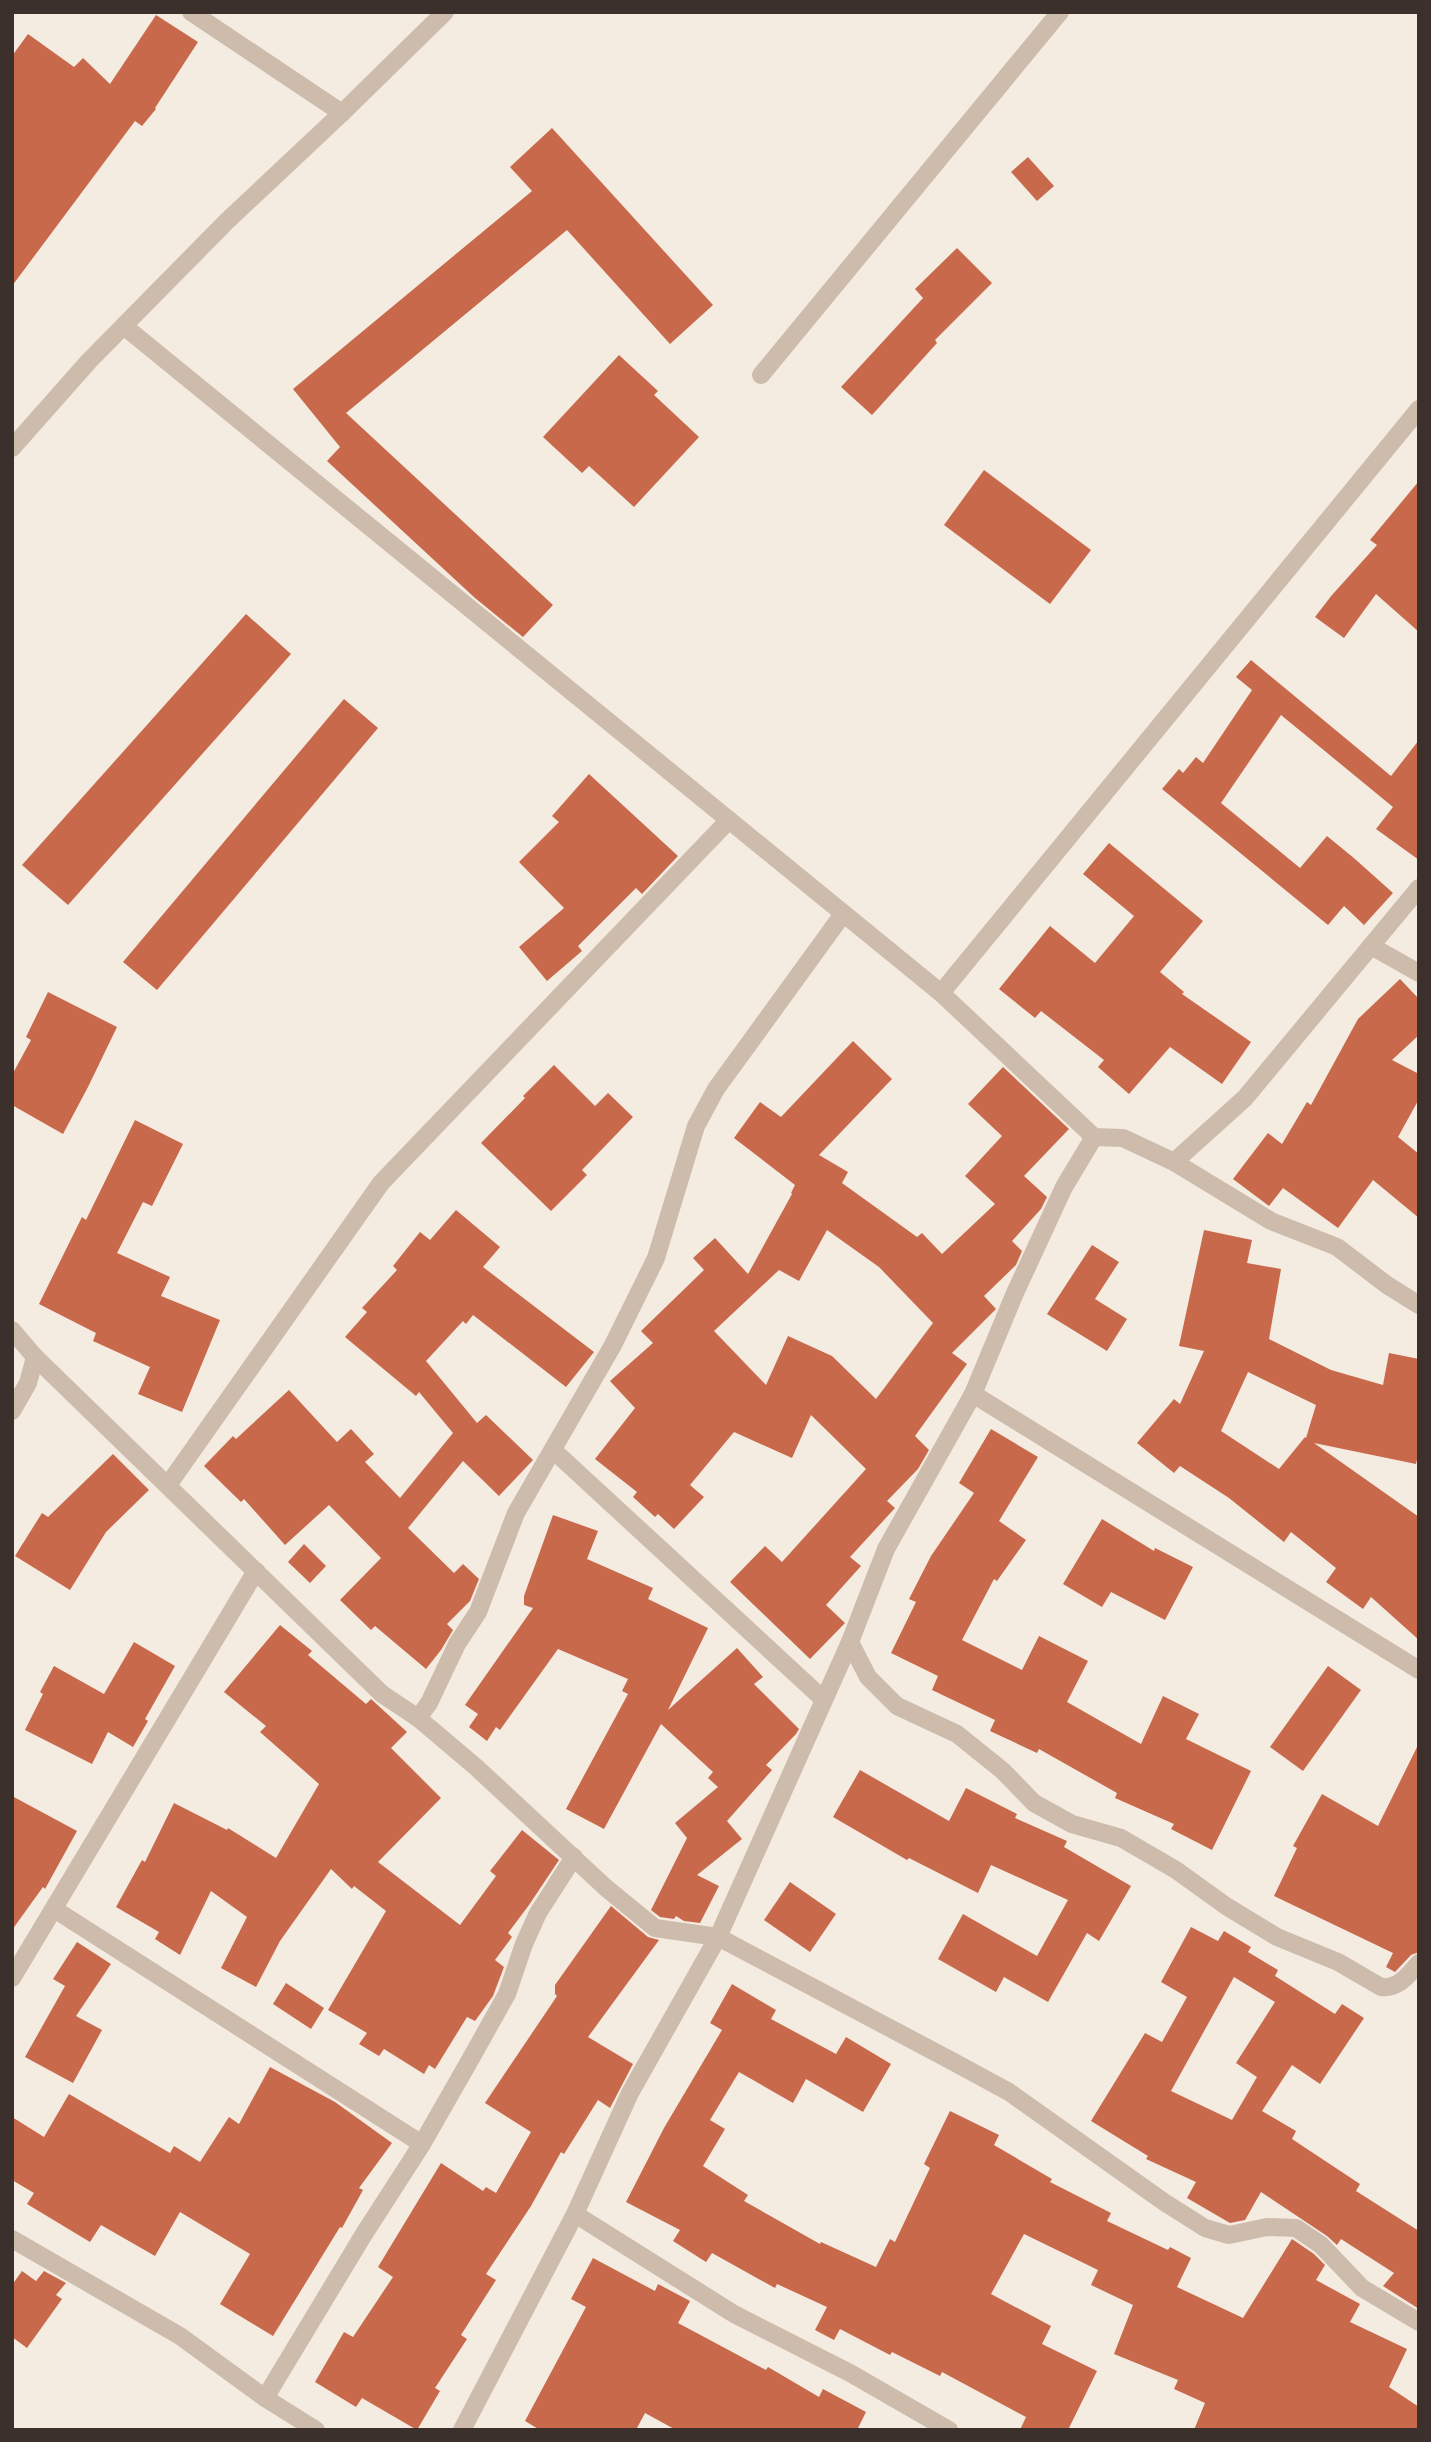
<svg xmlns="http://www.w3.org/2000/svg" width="1431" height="2442" viewBox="0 0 1431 2442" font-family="Cabin,sans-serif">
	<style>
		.building { fill: #c8694b; fill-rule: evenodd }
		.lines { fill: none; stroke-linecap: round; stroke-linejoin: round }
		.minor { stroke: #cdbbac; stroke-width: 18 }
	</style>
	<rect width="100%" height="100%" fill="#f4ebe1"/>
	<g class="building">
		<path d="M 156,15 L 198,42 L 155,108 L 156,109 L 142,126 L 135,121 L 12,286 L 12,56 L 28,34 L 74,67 L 83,58 L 110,84 Z"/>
		<path d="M 552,128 L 713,305 L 670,344 L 567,230 L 346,413 L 553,605 L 523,637 L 475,598 L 327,461 L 340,447 L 293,389 L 532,191 L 510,167 Z"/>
		<path d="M 1028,157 L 1054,186 L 1037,201 L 1011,172 Z"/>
		<path d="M 957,248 L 992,283 L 935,340 L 937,343 L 872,415 L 841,387 L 923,298 L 915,289 Z"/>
		<path d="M 619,355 L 658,391 L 654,395 L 699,437 L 634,507 L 589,466 L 582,473 L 543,437 Z"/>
		<path d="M 984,470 L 1091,550 L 1050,604 L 944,525 Z"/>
		<path d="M 1419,481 L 1419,632 L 1376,594 L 1344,638 L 1315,617 L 1332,595 L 1377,545 L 1370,540 Z"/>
		<path d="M 246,614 L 291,654 L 68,905 L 22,865 Z"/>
		<path d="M 1251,660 L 1391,776 L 1419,740 L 1419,860 L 1376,829 L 1393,807 L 1281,715 L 1221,803 L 1300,868 L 1327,836 L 1355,859 L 1393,893 L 1364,925 L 1344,906 L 1328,925 L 1162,789 L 1179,769 L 1183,773 L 1196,757 L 1203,763 L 1252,690 L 1236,677 Z"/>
		<path d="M 344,699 L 378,728 L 157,990 L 123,962 Z"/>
		<path d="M 589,774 L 678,856 L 642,894 L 636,888 L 578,946 L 582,951 L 547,981 L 519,947 L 564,908 L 519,862 L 559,822 L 552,816 Z"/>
		<path d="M 1109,843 L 1203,921 L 1160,972 L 1184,992 L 1182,994 L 1251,1042 L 1222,1084 L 1170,1047 L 1129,1094 L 1098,1067 L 1104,1060 L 1041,1011 L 1035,1018 L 999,989 L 1050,926 L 1095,963 L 1134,916 L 1083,874 Z"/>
		<path d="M 1400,979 L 1419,999 L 1419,1035 L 1392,1060 L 1419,1074 L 1419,1099 L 1398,1137 L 1419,1154 L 1419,1218 L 1373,1180 L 1338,1228 L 1283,1188 L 1269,1206 L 1233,1179 L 1268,1133 L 1282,1144 L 1307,1102 L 1311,1105 L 1358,1019 Z"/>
		<path d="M 48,992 L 117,1027 L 88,1087 L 63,1134 L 12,1105 L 12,1075 L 31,1040 L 26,1037 Z"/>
		<path d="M 853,1041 L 892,1079 L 819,1155 L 848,1172 L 842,1183 L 917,1237 L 922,1233 L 942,1254 L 995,1204 L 965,1176 L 1002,1136 L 968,1104 L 1003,1067 L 1069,1129 L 1024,1176 L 1047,1197 L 1041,1209 L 1012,1241 L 1022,1251 L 1016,1265 L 984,1296 L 996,1309 L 952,1353 L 967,1364 L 915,1436 L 929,1450 L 918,1469 L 887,1501 L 895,1508 L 850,1557 L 861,1566 L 826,1605 L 845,1623 L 810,1659 L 730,1582 L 765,1546 L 782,1562 L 866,1469 L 811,1415 L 792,1458 L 734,1432 L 690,1485 L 704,1497 L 674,1529 L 658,1514 L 655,1517 L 633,1497 L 637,1492 L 595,1459 L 635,1408 L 610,1381 L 653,1343 L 641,1331 L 704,1270 L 693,1258 L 715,1238 L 748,1274 L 792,1194 L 791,1193 L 795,1185 L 734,1138 L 760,1102 L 781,1117 ZM 827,1230 L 879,1267 L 933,1323 L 876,1399 L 832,1356 L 788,1336 L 766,1385 L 714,1331 L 779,1270 L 799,1281 Z"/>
		<path d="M 554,1065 L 595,1106 L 608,1093 L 633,1117 L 582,1170 L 587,1175 L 551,1211 L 481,1143 L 525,1098 L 523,1096 Z"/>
		<path d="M 135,1120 L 183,1144 L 152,1206 L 143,1202 L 117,1253 L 170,1277 L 161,1296 L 220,1320 L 182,1412 L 138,1394 L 150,1367 L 93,1341 L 96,1333 L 39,1304 L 82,1217 L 86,1220 Z"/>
		<path d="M 456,1210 L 500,1247 L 483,1267 L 594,1352 L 566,1387 L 473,1315 L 466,1324 L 463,1321 L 426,1361 L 477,1423 L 486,1415 L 533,1460 L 499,1496 L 463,1461 L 408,1528 L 454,1573 L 463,1564 L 479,1579 L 470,1601 L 447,1624 L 453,1630 L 441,1650 L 426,1669 L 375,1626 L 371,1630 L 340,1600 L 381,1558 L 329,1505 L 285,1545 L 244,1499 L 241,1502 L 204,1466 L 233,1436 L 236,1439 L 289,1390 L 337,1442 L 351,1429 L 374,1454 L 365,1462 L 400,1498 L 453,1433 L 419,1392 L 416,1396 L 345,1337 L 367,1312 L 362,1308 L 397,1270 L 393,1266 L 420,1232 L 430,1240 Z"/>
		<path d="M 1204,1230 L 1252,1240 L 1247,1263 L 1281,1269 L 1269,1339 L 1331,1370 L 1383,1385 L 1389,1353 L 1419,1359 L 1419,1451 L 1416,1464 L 1314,1443 L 1419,1517 L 1419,1640 L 1371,1597 L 1363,1609 L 1326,1582 L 1336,1568 L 1291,1532 L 1284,1542 L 1229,1498 L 1180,1466 L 1174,1473 L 1137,1443 L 1174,1399 L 1180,1404 L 1204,1351 L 1179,1346 ZM 1248,1372 L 1316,1405 L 1306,1438 L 1305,1437 L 1279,1469 L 1221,1431 Z"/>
		<path d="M 1092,1245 L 1119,1262 L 1095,1299 L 1127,1319 L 1107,1351 L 1047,1314 Z"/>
		<path d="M 991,1429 L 1038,1457 L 999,1521 L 1026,1540 L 997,1581 L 994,1579 L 962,1640 L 1022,1670 L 1039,1636 L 1088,1661 L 1067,1702 L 1141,1744 L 1163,1696 L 1199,1714 L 1186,1739 L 1251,1771 L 1212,1850 L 1171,1829 L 1174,1824 L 1115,1798 L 1117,1793 L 1039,1749 L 1037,1753 L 990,1731 L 995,1720 L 932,1690 L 938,1676 L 891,1653 L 916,1602 L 909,1599 L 931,1556 L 974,1493 L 959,1483 Z"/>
		<path d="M 113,1454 L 149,1490 L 106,1532 L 70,1590 L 15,1556 L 42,1513 L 48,1517 Z"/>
		<path d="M 553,1515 L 598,1531 L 587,1559 L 653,1588 L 648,1599 L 708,1628 L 668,1710 L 737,1648 L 763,1677 L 754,1684 L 799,1729 L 796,1734 L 766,1765 L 772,1770 L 727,1821 L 742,1839 L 697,1875 L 719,1886 L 700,1923 L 684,1921 L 676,1916 L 674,1919 L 660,1917 L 651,1910 L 687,1838 L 675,1823 L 718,1787 L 708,1778 L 713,1772 L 661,1724 L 604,1829 L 566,1809 L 628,1694 L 622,1691 L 628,1679 L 558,1649 L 500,1730 L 496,1727 L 487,1741 L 469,1727 L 478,1714 L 465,1705 L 533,1608 L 524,1605 L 524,1596 Z"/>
		<path d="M 1102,1519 L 1154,1551 L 1155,1548 L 1193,1567 L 1165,1620 L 1111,1592 L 1102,1607 L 1063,1584 Z"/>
		<path d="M 304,1544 L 326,1566 L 310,1583 L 288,1562 Z"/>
		<path d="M 280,1625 L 312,1651 L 308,1655 L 366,1704 L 371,1699 L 407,1732 L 391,1748 L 441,1798 L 378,1862 L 460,1925 L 496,1876 L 490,1871 L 522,1830 L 559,1860 L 529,1905 L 508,1933 L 512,1937 L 495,1960 L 504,1967 L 493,1996 L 475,2021 L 467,2017 L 435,2069 L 429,2065 L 424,2074 L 384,2049 L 379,2056 L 359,2044 L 367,2033 L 328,2010 L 386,1911 L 354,1886 L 352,1889 L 331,1869 L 280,1941 L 256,1987 L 221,1968 L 247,1917 L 211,1891 L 180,1955 L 155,1939 L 159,1932 L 116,1907 L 142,1860 L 145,1862 L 174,1803 L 227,1830 L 228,1828 L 276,1858 L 319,1784 L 260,1732 L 266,1726 L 224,1692 Z"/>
		<path d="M 134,1642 L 175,1666 L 145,1719 L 148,1721 L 133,1747 L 108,1732 L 92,1764 L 25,1730 L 43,1694 L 40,1692 L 54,1666 L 104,1694 Z"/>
		<path d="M 1328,1666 L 1361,1690 L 1303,1771 L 1270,1747 Z"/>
		<path d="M 1419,1743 L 1419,1952 L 1411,1955 L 1395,1972 L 1386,1967 L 1393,1953 L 1274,1896 L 1297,1848 L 1293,1846 L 1322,1794 L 1378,1826 Z"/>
		<path d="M 860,1770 L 949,1821 L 966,1788 L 1017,1814 L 1015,1818 L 1067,1841 L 1064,1847 L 1131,1886 L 1099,1941 L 1087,1933 L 1048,2002 L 1004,1977 L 996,1992 L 938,1959 L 963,1914 L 1037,1956 L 1068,1900 L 991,1865 L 978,1893 L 909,1858 L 907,1860 L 833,1817 Z"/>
		<path d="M 12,1796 L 77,1831 L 45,1889 L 43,1887 L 12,1930 Z"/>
		<path d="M 790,1882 L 836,1914 L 810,1952 L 764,1920 Z"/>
		<path d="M 611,1906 L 648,1937 L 659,1940 L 588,2037 L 633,2064 L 610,2108 L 598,2100 L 564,2154 L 561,2152 L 531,2206 L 486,2274 L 496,2280 L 461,2335 L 467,2339 L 435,2388 L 440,2391 L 417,2430 L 362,2398 L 356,2407 L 315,2382 L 344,2332 L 353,2337 L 393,2277 L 378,2267 L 441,2163 L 483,2191 L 486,2187 L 496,2193 L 531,2132 L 485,2103 L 557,1996 L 555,1994 L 555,1985 Z"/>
		<path d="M 1191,1927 L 1218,1941 L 1224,1931 L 1251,1947 L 1248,1952 L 1278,1970 L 1275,1976 L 1335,2014 L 1342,2004 L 1364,2018 L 1320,2084 L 1292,2065 L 1262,2111 L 1296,2131 L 1292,2139 L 1360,2184 L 1356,2191 L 1419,2231 L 1419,2309 L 1383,2286 L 1394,2273 L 1341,2239 L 1337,2245 L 1327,2236 L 1261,2192 L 1245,2220 L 1230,2223 L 1187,2198 L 1196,2182 L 1146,2159 L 1148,2156 L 1091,2121 L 1145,2033 L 1162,2042 L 1187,1997 L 1161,1982 ZM 1234,1977 L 1275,2002 L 1236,2063 L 1257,2077 L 1232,2120 L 1171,2091 Z"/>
		<path d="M 77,1942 L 111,1964 L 76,2016 L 102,2030 L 73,2083 L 25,2057 L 65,1986 L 53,1979 Z"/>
		<path d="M 286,1983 L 324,2008 L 311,2029 L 273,2004 Z"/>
		<path d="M 732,1984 L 776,2010 L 771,2019 L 836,2054 L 846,2037 L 891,2064 L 863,2112 L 806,2079 L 793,2103 L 739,2072 L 710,2120 L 725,2129 L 703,2166 L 748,2195 L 744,2201 L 820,2244 L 821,2242 L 876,2267 L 890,2239 L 895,2242 L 930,2168 L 924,2164 L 950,2111 L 999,2135 L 994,2145 L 1052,2179 L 1050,2182 L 1111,2213 L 1107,2221 L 1168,2250 L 1170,2247 L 1191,2258 L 1177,2287 L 1243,2318 L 1292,2239 L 1314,2254 L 1325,2265 L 1316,2280 L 1360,2304 L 1350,2322 L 1407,2349 L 1389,2387 L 1419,2407 L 1419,2430 L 1194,2430 L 1205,2403 L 1174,2389 L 1178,2380 L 1114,2354 L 1133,2305 L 1091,2285 L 1098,2270 L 1024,2234 L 991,2294 L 1051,2326 L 1042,2344 L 1097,2371 L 1068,2430 L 1020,2430 L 1026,2417 L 942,2372 L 940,2376 L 892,2352 L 890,2355 L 840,2329 L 834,2340 L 815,2330 L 827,2307 L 777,2284 L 775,2288 L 712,2253 L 706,2262 L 673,2241 L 680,2230 L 626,2202 L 664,2128 L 722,2030 L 710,2023 Z"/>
		<path d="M 270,2067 L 335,2102 L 392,2143 L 359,2188 L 363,2190 L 342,2228 L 340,2227 L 273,2336 L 220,2304 L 250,2254 L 180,2212 L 155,2256 L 101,2225 L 90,2242 L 27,2204 L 34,2193 L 12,2180 L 12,2117 L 44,2137 L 69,2094 L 170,2153 L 174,2146 L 200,2162 L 229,2117 L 239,2124 Z"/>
		<path d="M 593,2258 L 655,2291 L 658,2284 L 690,2301 L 678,2323 L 766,2370 L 768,2367 L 819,2397 L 823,2389 L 866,2412 L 857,2430 L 676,2430 L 645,2413 L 636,2430 L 540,2430 L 525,2421 L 586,2307 L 571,2299 Z"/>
		<path d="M 22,2271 L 36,2281 L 44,2271 L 66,2283 L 56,2295 L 62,2299 L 27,2348 L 12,2337 L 12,2285 Z"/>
	</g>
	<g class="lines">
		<g class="minor">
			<path d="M 191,12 L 342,113"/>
			<path d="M 125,327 L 941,993 L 1094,1137 L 1123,1138 L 1174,1162 L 1271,1221 L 1337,1247 L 1387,1285 L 1419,1305"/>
			<path d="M 761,375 L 1060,12"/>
			<path d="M 12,448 L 89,361 L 227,221 L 342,113 L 445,12"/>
			<path d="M 1371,946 L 1419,973"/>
			<path d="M 941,993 L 1419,409"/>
			<path d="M 1174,1162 L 1245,1098 L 1419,888"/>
			<path d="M 12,1330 L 35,1357 L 382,1694 L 418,1718 L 477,1768 L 605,1887 L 655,1928 L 718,1937 L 950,2060 L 1009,2092 L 1164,2202 L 1205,2228 L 1229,2235 L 1267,2227 L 1296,2228 L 1321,2245 L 1362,2288 L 1419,2322"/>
			<path d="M 973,1394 L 1419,1670"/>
			<path d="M 12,1411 L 28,1383 L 35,1357"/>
			<path d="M 553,1450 L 823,1699"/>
			<path d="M 168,1485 L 381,1183 L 729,820"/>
			<path d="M 850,1642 L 868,1677 L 897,1706 L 957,1734 L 1003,1771 L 1034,1803 L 1072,1824 L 1121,1838 L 1176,1870 L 1226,1906 L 1277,1937 L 1338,1962 L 1381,1987 C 1399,1989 1408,1975 1419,1963"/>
			<path d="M 418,1718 L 429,1703 L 457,1644 L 478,1612 L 516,1513 L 613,1345 L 656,1258 L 696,1126 L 716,1089 L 843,914"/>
			<path d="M 54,1909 L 422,2144"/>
			<path d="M 12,1978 L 256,1571"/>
			<path d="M 575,2214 L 734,2314 L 850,2373 L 949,2430"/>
			<path d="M 12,2239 L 180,2336 L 265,2398 L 316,2430"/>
			<path d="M 265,2398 L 364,2234 L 422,2144 L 470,2060 L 507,1994 L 524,1944 L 538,1913 L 574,1857"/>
			<path d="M 462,2430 L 575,2214 L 630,2093 L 718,1937 L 850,1642 L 886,1549 L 973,1394 L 1015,1293 L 1064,1187 L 1094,1137"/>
		</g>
	</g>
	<rect width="1431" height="2442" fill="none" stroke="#3b302b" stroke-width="28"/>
</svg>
